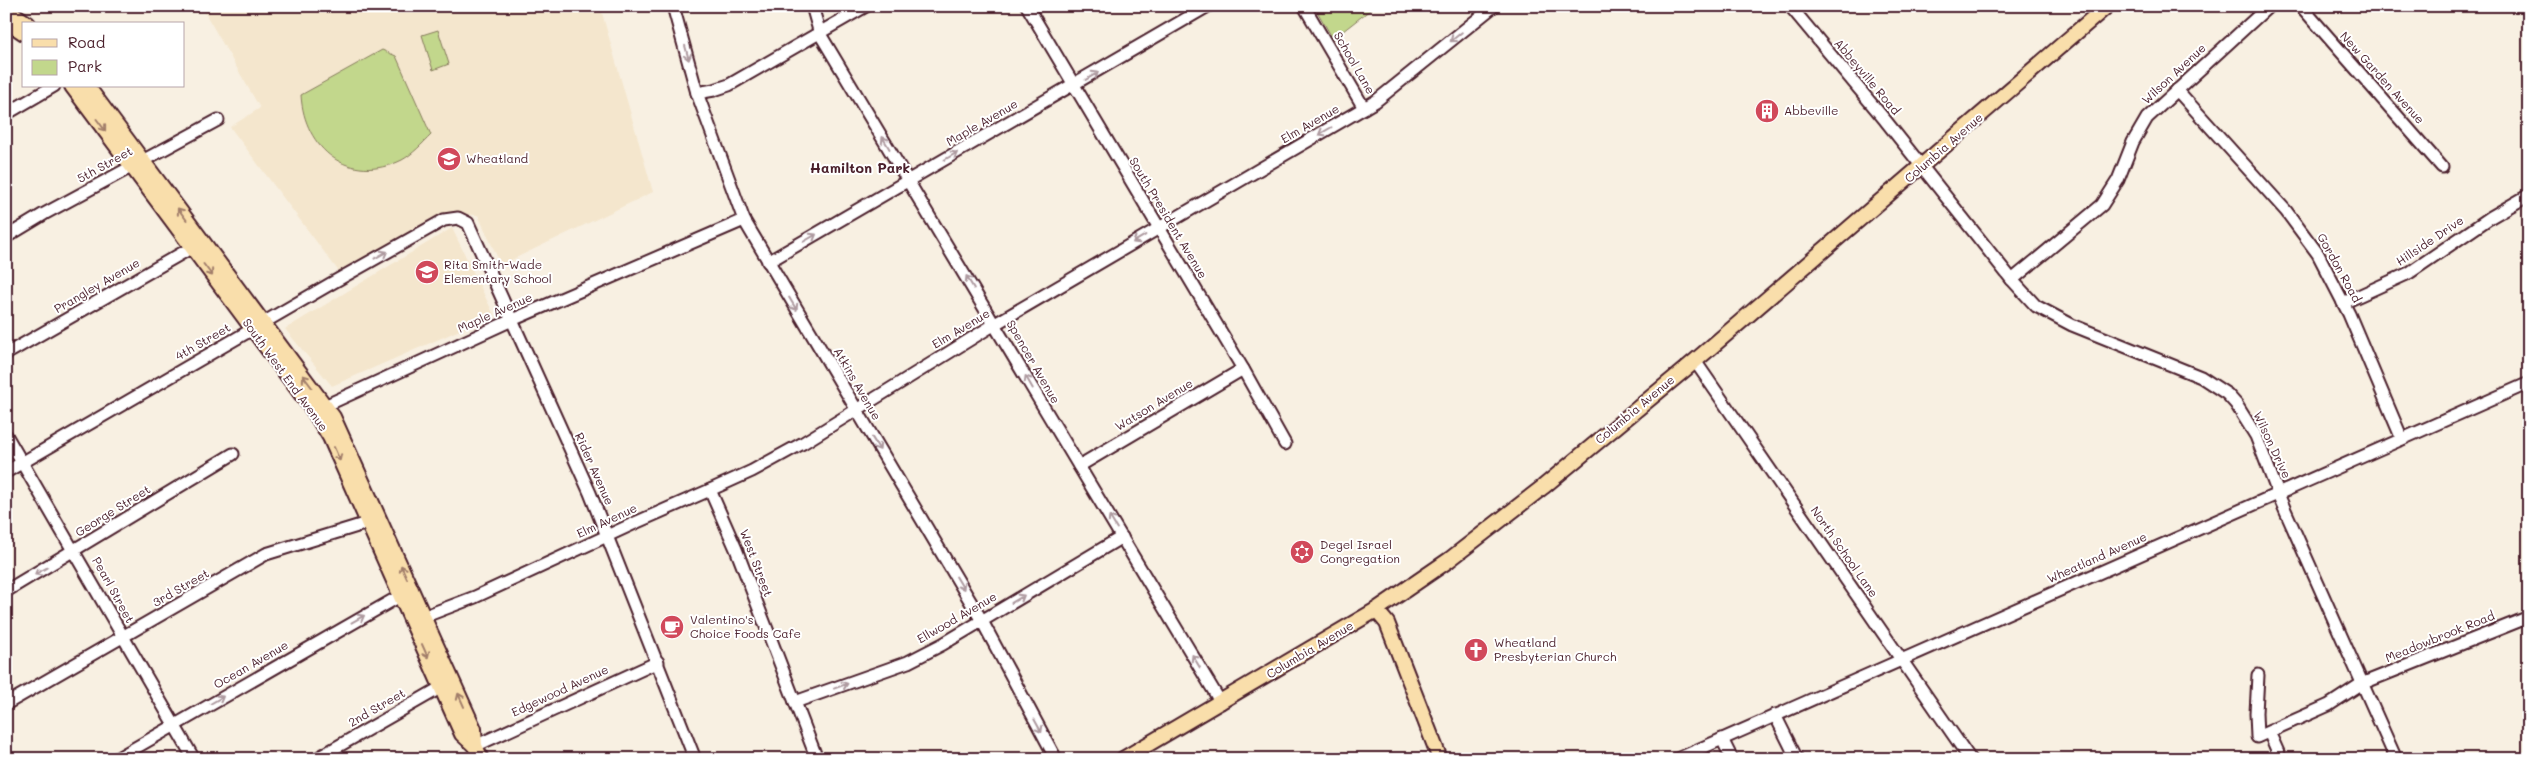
<svg xmlns="http://www.w3.org/2000/svg" width="2535" height="765" viewBox="0 0 2535 765" font-family="Mali,sans-serif">
	<style>
		.built { fill: #f4e6cd }
		.green { fill: #c2d78c; stroke: #867b5c }
		.lines { fill: none; stroke-linecap: round; stroke-linejoin: round }
		.minor-casing { stroke: #4a1f2b; stroke-width: 15 }
		.major-casing { stroke: #4a1f2b; stroke-width: 18 }
		.minor { stroke: #fff; stroke-width: 11 }
		.major { stroke: #f9deab; stroke-width: 14 }
		.oneway { stroke: #ae9aa0 }
		.oneway2 { stroke: #a27e6b }
		.labels { text-anchor: middle; stroke-width: 4; stroke-linejoin: round; paint-order: stroke }
		.street-label { font-size: 12px; fill: #4a1f2b; stroke: #fff }
		.poi-label { font-size: 12px; fill: #4a1f2b; stroke: #fff; text-anchor: start }
		.neighbourhood-label { font-size: 14px; font-weight: bold; fill: #4a1f2b; stroke: #fff }
	</style>
	<rect width="100%" height="100%" fill="#f8f0e2"/>
	<filter id="ink" filterUnits="userSpaceOnUse"><feTurbulence type="fractalNoise" baseFrequency=".02" numOctaves="2"/><feDisplacementMap in="SourceGraphic" scale="10" xChannelSelector="R" yChannelSelector="G"/><feConvolveMatrix kernelMatrix="1 2 1 2 8 2 1 2 1" color-interpolation-filters="sRGB"/></filter>
	<g filter="url(#ink)">
		<g class="built">
			<path d="M 201,6 L 600,6 L 653,192 L 501,265 L 478,215 L 449,214 L 340,273 L 230,127 L 260,108 Z"/>
			<path d="M 452,228 L 494,315 L 332,386 L 285,329 Z"/>
		</g>
		<g class="green">
			<path d="M 1314,6 L 1375,6 L 1333,39 Z"/>
			<path d="M 438,30 L 449,64 L 433,70 L 422,35 Z"/>
			<path d="M 382,50 L 396,56 L 431,135 C 422,144 413,154 402,160 C 349,186 304,149 301,95 Z"/>
		</g>
		<g class="lines">
			<g class="minor-casing">
				<g id="minor">
					<path d="M 673,6 L 697,93 L 744,220 L 982,621 L 1056,759"/>
					<path d="M 812,6 L 820,34 L 1221,703"/>
					<path d="M 1027,6 L 1243,369 L 1285,444"/>
					<path d="M 1304,6 L 1364,108"/>
					<path d="M 1790,6 L 1885,120 L 2012,280 L 2036,306 L 2072,325 L 2201,377 L 2227,394 L 2236,404 L 2256,436 L 2281,501 L 2396,759"/>
					<path d="M 2301,6 L 2442,167"/>
					<path d="M 2177,90 L 2286,211 L 2318,254 L 2349,314 L 2402,439"/>
					<path d="M 697,93 L 714,90 L 729,85 L 866,6"/>
					<path d="M 6,114 L 54,86"/>
					<path d="M 6,237 L 44,214 L 218,120"/>
					<path d="M 768,262 L 1208,6"/>
					<path d="M 2012,280 L 2102,205 L 2118,180 L 2133,142 L 2147,118 L 2269,6"/>
					<path d="M 2343,303 L 2409,273 L 2491,217 L 2529,195"/>
					<path d="M 6,354 L 198,244"/>
					<path d="M 1695,361 L 1970,759"/>
					<path d="M 318,409 L 512,320 L 744,220"/>
					<path d="M 6,435 L 194,759"/>
					<path d="M 1079,466 L 1243,369"/>
					<path d="M 6,472 L 332,283 L 444,220 L 458,218 L 468,223 L 590,493 L 695,759"/>
					<path d="M 710,490 L 736,549 L 817,759"/>
					<path d="M 6,591 L 233,454"/>
					<path d="M 415,620 L 475,597 L 635,523 L 710,490 L 752,471 L 803,443 L 995,324 L 1376,101 L 1494,6"/>
					<path d="M 2258,675 L 2256,713 L 2257,737 L 2329,705 L 2361,684 L 2529,617"/>
					<path d="M 795,702 L 908,662 L 943,644 L 1122,537"/>
					<path d="M 6,704 L 266,554 L 377,520"/>
					<path d="M 1775,715 L 1797,759"/>
					<path d="M 2269,732 L 2281,759"/>
					<path d="M 1722,739 L 1732,759"/>
					<path d="M 475,746 L 658,662"/>
					<path d="M 116,759 L 400,596"/>
					<path d="M 316,759 L 447,684"/>
					<path d="M 1677,759 L 2529,383"/>
				</g>
			</g>
			<g class="major-casing">
				<g id="major">
					<path d="M 6,9 L 28,24"/>
					<path d="M 6,21 L 24,33"/>
					<path d="M 72,86 L 314,411 L 330,437 L 462,734 L 475,746"/>
					<path d="M 87,86 L 333,417 L 474,729 L 475,746 L 481,759"/>
					<path d="M 1376,610 L 1387,623 L 1440,759"/>
					<path d="M 1123,759 L 1376,610 L 1449,560 L 1543,487 L 1695,361 L 2107,6"/>
				</g>
			</g>
			<use href="#minor" class="minor"/>
			<use href="#major" class="major"/>
		</g>
		<defs><path id="oneway-shaft" d="M-6 0H5M1.5-3L5.5 0L1.5 3" fill="none" stroke-width="1.6" stroke-linecap="round" stroke-linejoin="round" transform="scale(1.25)"/></defs>
		<g class="oneway">
			<use href="#oneway-shaft" transform="translate(1456 37) rotate(141)"/>
			<use href="#oneway-shaft" transform="translate(687 53) rotate(75)"/>
			<use href="#oneway-shaft" transform="translate(1092 76) rotate(-31)"/>
			<use href="#oneway-shaft" transform="translate(1325 131) rotate(150)"/>
			<use href="#oneway-shaft" transform="translate(886 143) rotate(-121)"/>
			<use href="#oneway-shaft" transform="translate(951 156) rotate(-30)"/>
			<use href="#oneway-shaft" transform="translate(810 238) rotate(-30)"/>
			<use href="#oneway-shaft" transform="translate(1139 239) rotate(149)"/>
			<use href="#oneway-shaft" transform="translate(381 255) rotate(-29)"/>
			<use href="#oneway-shaft" transform="translate(970 282) rotate(-121)"/>
			<use href="#oneway-shaft" transform="translate(793 304) rotate(59)"/>
			<use href="#oneway-shaft" transform="translate(1029 382) rotate(-120)"/>
			<use href="#oneway-shaft" transform="translate(876 444) rotate(58)"/>
			<use href="#oneway-shaft" transform="translate(1113 522) rotate(-121)"/>
			<use href="#oneway-shaft" transform="translate(41 571) rotate(150)"/>
			<use href="#oneway-shaft" transform="translate(960 583) rotate(59)"/>
			<use href="#oneway-shaft" transform="translate(1018 599) rotate(-31)"/>
			<use href="#oneway-shaft" transform="translate(358 619) rotate(-29)"/>
			<use href="#oneway-shaft" transform="translate(1196 661) rotate(-121)"/>
			<use href="#oneway-shaft" transform="translate(841 686) rotate(-20)"/>
			<use href="#oneway-shaft" transform="translate(217 700) rotate(-30)"/>
			<use href="#oneway-shaft" transform="translate(1038 726) rotate(61)"/>
		</g>
		<g class="oneway2">
			<use href="#oneway-shaft" transform="translate(101 125) rotate(53)"/>
			<use href="#oneway-shaft" transform="translate(182 214) rotate(-127)"/>
			<use href="#oneway-shaft" transform="translate(208 270) rotate(53)"/>
			<use href="#oneway-shaft" transform="translate(307 381) rotate(-127)"/>
			<use href="#oneway-shaft" transform="translate(337 454) rotate(66)"/>
			<use href="#oneway-shaft" transform="translate(404 572) rotate(-114)"/>
			<use href="#oneway-shaft" transform="translate(425 651) rotate(66)"/>
			<use href="#oneway-shaft" transform="translate(461 700) rotate(-114)"/>
		</g>
	</g>
	<defs>
		<g id="building-disc" transform="scale(1.25)"><circle r="9.5" fill="#d1495b" stroke="#fff"/><path d="M-4-6H4V6H1V3H-1V6H-4ZM-2.5-4.3h1.7v1.8h-1.7ZM.8-4.3h1.7v1.8H.8ZM-2.5-1h1.7V.8h-1.7ZM.8-1h1.7V.8H.8Z" fill="#fff"/></g>
		<g id="school-disc" transform="scale(1.25)"><circle r="9.5" fill="#d1495b" stroke="#fff"/><path d="M0-5L7-2L0 1L-7-2ZM-4 1L0 2.5L4 1V4Q0 6-4 4Z" fill="#fff"/></g>
		<g id="synagogue-disc" transform="scale(1.25)"><circle r="9.5" fill="#d1495b" stroke="#fff"/><path d="M0-6.5L5.6 3.2H-5.6ZM0 6.5L5.6-3.2H-5.6Z" fill="#fff"/></g>
		<g id="cafe-disc" transform="scale(1.25)"><circle r="9.5" fill="#d1495b" stroke="#fff"/><path d="M-5.5-4.5H6V0H3Q3 3.5 0 3.5H-2.5Q-5.5 3.5-5.5 0ZM3-3.2v2h1.7v-2ZM-6 4.5H4V6H-6Z" fill="#fff"/></g>
		<g id="church-disc" transform="scale(1.25)"><circle r="9.5" fill="#d1495b" stroke="#fff"/><path d="M-1.2-6h2.4v3.5h3.3v2.4h-3.3V6h-2.4V-.1h-3.3v-2.4h3.3Z" fill="#fff"/></g>
	</defs>
	<g fill-rule="evenodd">
		<use href="#building-disc" x="1767" y="111"/>
		<use href="#school-disc" x="449" y="159"/>
		<use href="#school-disc" x="427" y="272"/>
		<use href="#synagogue-disc" x="1302" y="552"/>
		<use href="#cafe-disc" x="672" y="627"/>
		<use href="#church-disc" x="1476" y="650"/>
	</g>
	<g class="labels">
		<g class="street-label">
			<text transform="translate(1354 63) rotate(60)" y="4">School Lane</text>
			<text transform="translate(2174 74) rotate(-43)" y="4">Wilson Avenue</text>
			<text transform="translate(1867 77) rotate(50)" y="4">Abbeyville Road</text>
			<text transform="translate(2382 78) rotate(48)" y="4">New Garden Avenue</text>
			<text transform="translate(982 123) rotate(-30)" y="4">Maple Avenue</text>
			<text transform="translate(1310 124) rotate(-30)" y="4">Elm Avenue</text>
			<text transform="translate(1944 148) rotate(-41)" y="4">Columbia Avenue</text>
			<text transform="translate(105 165) rotate(-29)" y="4">5th Street</text>
			<text transform="translate(1168 218) rotate(59)" y="4">South President Avenue</text>
			<text transform="translate(2430 241) rotate(-34)" y="4">Hillside Drive</text>
			<text transform="translate(2339 268) rotate(61)" y="4">Gordon Road</text>
			<text transform="translate(97 286) rotate(-30)" y="4">Prangley Avenue</text>
			<text transform="translate(495 313) rotate(-24)" y="4">Maple Avenue</text>
			<text transform="translate(961 329) rotate(-31)" y="4">Elm Avenue</text>
			<text transform="translate(203 342) rotate(-30)" y="4">4th Street</text>
			<text transform="translate(1033 362) rotate(60)" y="4">Spencer Avenue</text>
			<text transform="translate(285 375) rotate(54)" y="4">South West End Avenue</text>
			<text transform="translate(857 384) rotate(60)" y="4">Atkins Avenue</text>
			<text transform="translate(1154 405) rotate(-31)" y="4">Watson Avenue</text>
			<text transform="translate(1635 410) rotate(-40)" y="4">Columbia Avenue</text>
			<text transform="translate(2272 445) rotate(65)" y="4">Wilson Drive</text>
			<text transform="translate(594 469) rotate(66)" y="4">Rider Avenue</text>
			<text transform="translate(113 511) rotate(-32)" y="4">George Street</text>
			<text transform="translate(607 521) rotate(-25)" y="4">Elm Avenue</text>
			<text transform="translate(1844 552) rotate(55)" y="4">North School Lane</text>
			<text transform="translate(2097 558) rotate(-24)" y="4">Wheatland Avenue</text>
			<text transform="translate(756 563) rotate(69)" y="4">West Street</text>
			<text transform="translate(181 588) rotate(-30)" y="4">3rd Street</text>
			<text transform="translate(113 590) rotate(61)" y="4">Pearl Street</text>
			<text transform="translate(957 618) rotate(-30)" y="4">Ellwood Avenue</text>
			<text transform="translate(2440 637) rotate(-22)" y="4">Meadowbrook Road</text>
			<text transform="translate(1310 650) rotate(-31)" y="4">Columbia Avenue</text>
			<text transform="translate(251 665) rotate(-30)" y="4">Ocean Avenue</text>
			<text transform="translate(560 691) rotate(-25)" y="4">Edgewood Avenue</text>
			<text transform="translate(377 708) rotate(-30)" y="4">2nd Street</text>
		</g>
		<g class="poi-label">
			<text x="1784" y="115">Abbeville</text>
			<text x="466" y="163">Wheatland</text>
			<text x="444" y="269">Rita Smith-Wade<tspan x="444" dy="14">Elementary School</tspan></text>
			<text x="1320" y="549">Degel Israel<tspan x="1320" dy="14">Congregation</tspan></text>
			<text x="690" y="624">Valentino's<tspan x="690" dy="14">Choice Foods Cafe</tspan></text>
			<text x="1494" y="647">Wheatland<tspan x="1494" dy="14">Presbyterian Church</tspan></text>
		</g>
		<g class="neighbourhood-label">
			<text x="860" y="173">Hamilton Park</text>
		</g>
	</g>
	<rect width="2535" height="765" fill="none" stroke="#fff" stroke-width="25"/>
	<rect x="12" y="12" width="2510" height="740" fill="none" stroke="#4a1f2b" stroke-width="2" filter="url(#ink)"/>
	<rect x="22" y="22" width="162" height="65" fill="#ffffff" stroke="#b7a5aa"/>
	<rect x="32" y="39" width="25" height="8" fill="#f9deab" stroke="#b7a5aa"/>
	<text x="68" y="48" font-size="15" fill="#4a1f2b">Road</text>
	<rect x="32" y="60" width="25" height="15" fill="#c2d78c" stroke="#b7a5aa"/>
	<text x="68" y="72" font-size="15" fill="#4a1f2b">Park</text>
</svg>
